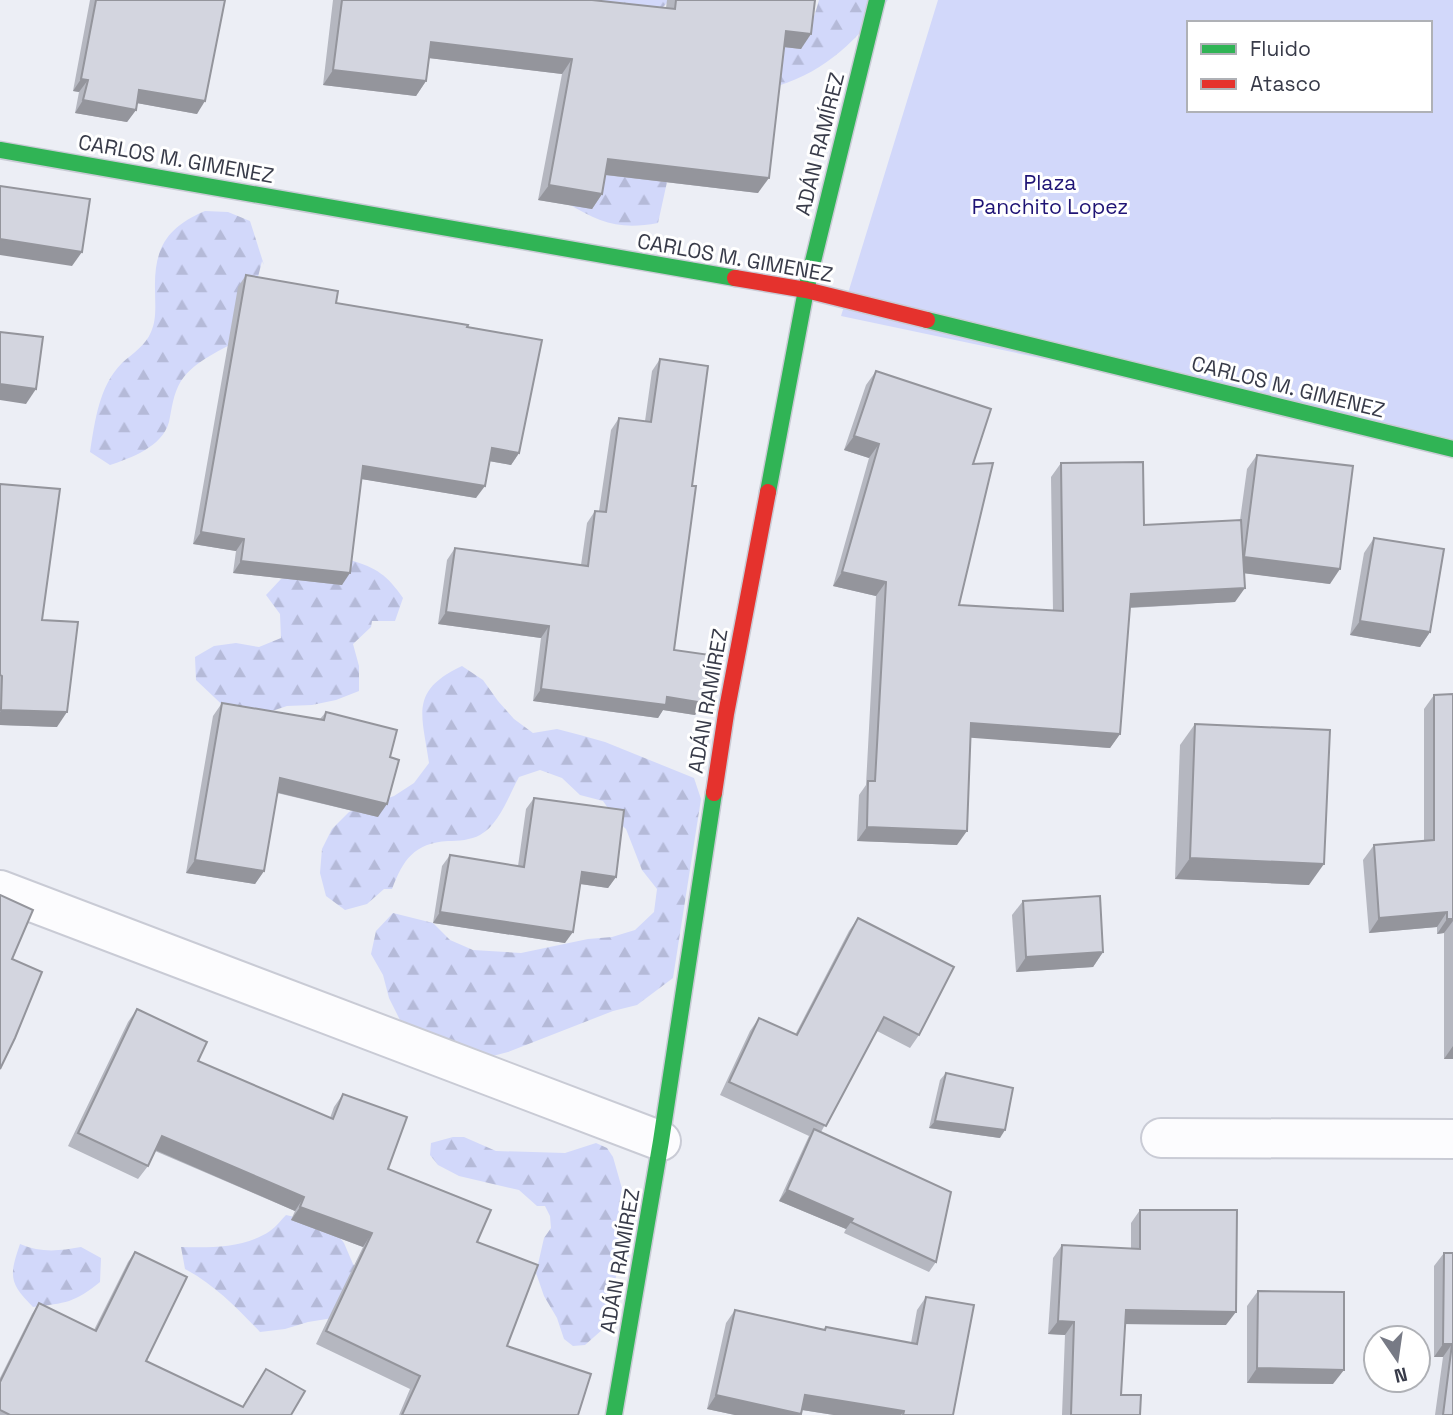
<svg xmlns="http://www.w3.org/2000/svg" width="1453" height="1415" viewBox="0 0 1453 1415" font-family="'Space Grotesk',sans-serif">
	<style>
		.forest { fill: url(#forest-firs) }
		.park { fill: #d2d8fa; fill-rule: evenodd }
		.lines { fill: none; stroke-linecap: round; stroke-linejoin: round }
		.street-casing { stroke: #c9cbd5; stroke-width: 42 }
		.fast-casing { stroke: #c9cbd5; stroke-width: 19 }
		.jam-casing { stroke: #c9cbd5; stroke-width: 19 }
		.street { stroke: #fcfcfe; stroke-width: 38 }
		.fast { stroke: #30b455; stroke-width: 16 }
		.jam { stroke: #e5322d; stroke-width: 16 }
		.wall { fill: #b5b7c0 }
		.shaded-wall { fill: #94959c }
		.building { fill: #d3d5df; stroke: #94959c; stroke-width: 2 }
		.labels { text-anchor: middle; stroke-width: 6; stroke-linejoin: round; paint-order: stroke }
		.street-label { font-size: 21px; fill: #383b49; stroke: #fff }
		.park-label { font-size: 21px; fill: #1f1475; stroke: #fff }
	</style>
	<defs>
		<pattern id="forest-firs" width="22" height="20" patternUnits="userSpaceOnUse" patternTransform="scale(1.75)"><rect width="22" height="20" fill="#d2d8fa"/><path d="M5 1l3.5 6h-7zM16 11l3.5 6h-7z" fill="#b5bad8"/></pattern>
	</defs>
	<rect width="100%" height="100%" fill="#eceef5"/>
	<g class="forest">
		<path d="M 587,0 L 670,0 L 658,12 Z"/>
		<path d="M 819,0 L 888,0 C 856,40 828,70 778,86 L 667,182 L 658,223 C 620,230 600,223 567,203 L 583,94 L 777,51 C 805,37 811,30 819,0 Z"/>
		<path d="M 205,211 L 228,212 L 250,221 L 264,265 L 262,261 L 243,337 C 223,350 195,360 181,381 C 173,394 172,408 169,422 C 162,447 131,458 110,465 L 90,452 C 95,421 99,386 122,363 C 132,354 146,345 151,332 C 157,319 155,303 155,289 C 154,248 167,227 205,211 Z"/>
		<path d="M 350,560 C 377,568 387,575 403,598 L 395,621 L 372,621 L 371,627 L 353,644 L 359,666 L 359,691 L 336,700 L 312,705 L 287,706 L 266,713 L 232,714 L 196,680 L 195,657 L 214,646 L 236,643 L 259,647 L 281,638 L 280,614 L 266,595 L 281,579 L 304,575 Z"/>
		<path d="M 462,666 L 483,680 L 498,701 L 514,719 L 533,733 L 557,729 L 580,735 L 605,742 L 694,778 L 701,799 L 673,978 L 637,1005 L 613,1011 L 508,1052 L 485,1058 L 418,1035 L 400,1020 L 389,998 L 383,975 L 371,954 L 376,931 L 393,913 L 433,923 L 450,940 L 473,950 L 521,953 L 588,939 L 612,937 L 635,930 L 654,912 L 657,889 L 642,870 L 626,829 L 617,821 L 603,801 L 580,795 L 562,778 L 540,770 L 519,777 C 509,795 499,825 480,835 C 471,840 458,841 448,841 C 414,843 403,860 392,889 L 384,889 L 367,904 L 345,910 L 326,896 L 320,873 L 322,849 L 332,829 L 349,812 L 394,796 L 414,783 L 429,763 C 422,714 409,691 462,666 Z"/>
		<path d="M 453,1137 L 464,1137 L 496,1151 L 565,1153 L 596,1143 L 607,1148 L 613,1157 L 635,1234 L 629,1256 L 619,1263 L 614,1286 L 614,1309 L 612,1321 L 585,1345 L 573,1346 L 564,1339 L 557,1318 L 544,1296 L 536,1273 L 544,1238 L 551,1228 L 550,1216 L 545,1206 L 537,1206 L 519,1190 L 459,1176 L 438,1165 L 430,1155 L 431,1143 Z"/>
		<path d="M 286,1215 L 330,1225 L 344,1243 L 353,1264 L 367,1282 L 333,1318 L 308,1322 L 285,1329 L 260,1332 C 236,1307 215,1285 185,1269 L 181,1247 C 210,1248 245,1248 270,1231 C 276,1227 281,1220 286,1215 Z"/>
		<path d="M 20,1244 C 41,1253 59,1251 81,1247 L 101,1258 L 100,1282 C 74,1303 66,1303 33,1307 C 9,1283 9,1276 20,1244 Z"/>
	</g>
	<path class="park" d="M 938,0 L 1453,0 L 1453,445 L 841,316 ZM 1189,23 L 1430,23 L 1430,110 L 1189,110 Z"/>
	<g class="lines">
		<g class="street-casing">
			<g id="street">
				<path d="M 0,890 L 661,1141"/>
				<path d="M 1161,1138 L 1453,1139"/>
			</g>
		</g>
		<g class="fast-casing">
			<g id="fast">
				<path d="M 0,150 L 735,278"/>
				<path d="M 927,320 L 1453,449"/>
				<path d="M 768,492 L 806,290 L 877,0"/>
				<path d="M 614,1415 L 661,1141 L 714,793"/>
			</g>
		</g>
		<g class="jam-casing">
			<g id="jam">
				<path d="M 735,278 L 806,290 L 927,320"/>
				<path d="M 714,793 L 726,714 L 768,492"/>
			</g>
		</g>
		<use href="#street" class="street"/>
		<use href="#fast" class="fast"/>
		<use href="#jam" class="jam"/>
	</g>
	<g class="wall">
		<path d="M 90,0 L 225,0 L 197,114 L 137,103 L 136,110 L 127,122 L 75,113 L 79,92 L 73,91 Z"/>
		<path d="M 333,0 L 592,0 L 666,8 L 667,0 L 815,0 L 801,49 L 784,47 L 758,193 L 605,175 L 602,194 L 592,209 L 538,200 L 562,74 L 429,58 L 426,81 L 416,96 L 323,85 Z"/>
		<path d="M 246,275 L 336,303 L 467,327 L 519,453 L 511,465 L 489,461 L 476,498 L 362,479 L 342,585 L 233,573 L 236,551 L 193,544 L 238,287 Z"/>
		<path d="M 660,359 L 692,486 L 674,650 L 704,703 L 695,715 L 663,710 L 658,718 L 533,701 L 541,638 L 438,624 L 447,560 L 455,548 L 581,565 L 587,523 L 595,511 L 599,511 L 611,430 L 619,418 L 645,421 L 652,371 Z"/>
		<path d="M 876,371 L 973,464 L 959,605 L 1053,611 L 1051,477 L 1061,463 L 1144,525 L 1240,520 L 1247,469 L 1257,455 L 1330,584 L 1244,573 L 1235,602 L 1130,608 L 1120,734 L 1110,748 L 971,737 L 957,845 L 857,841 L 859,795 L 866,785 L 876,596 L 833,586 L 869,458 L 844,450 L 866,385 Z"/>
		<path d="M 0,484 L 42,620 L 57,727 L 0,725 Z"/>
		<path d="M 1374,538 L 1430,632 L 1420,647 L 1350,635 L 1364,553 Z"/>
		<path d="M 1453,694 L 1453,1059 L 1444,1059 L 1444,933 L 1437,934 L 1437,927 L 1369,933 L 1363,860 L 1374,845 L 1424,841 L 1424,709 L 1434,695 Z"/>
		<path d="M 222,703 L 320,719 L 326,712 L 390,757 L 378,817 L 277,793 L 264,871 L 255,884 L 186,873 L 213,716 Z"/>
		<path d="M 1195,724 L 1309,885 L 1175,879 L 1180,745 Z"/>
		<path d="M 534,798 L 616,877 L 608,888 L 580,884 L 565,943 L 433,923 L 442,866 L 450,855 L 518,866 L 526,809 Z"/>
		<path d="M 1023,901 L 1103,952 L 1093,967 L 1016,972 L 1012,915 Z"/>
		<path d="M 858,918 L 919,1035 L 910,1048 L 877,1031 L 821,1132 L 936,1262 L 929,1272 L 844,1233 L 846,1229 L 779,1201 L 809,1136 L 720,1095 L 750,1031 L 759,1018 L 795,1035 L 849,931 Z"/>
		<path d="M 137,1009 L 198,1061 L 330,1118 L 334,1107 L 343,1094 L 388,1169 L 477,1242 L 507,1346 L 578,1415 L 399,1415 L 410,1389 L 316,1344 L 363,1247 L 291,1220 L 295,1211 L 155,1151 L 148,1166 L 138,1179 L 68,1146 L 128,1022 Z"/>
		<path d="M 946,1073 L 1000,1138 L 929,1128 L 940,1080 Z"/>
		<path d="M 1140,1210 L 1226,1325 L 1125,1324 L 1121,1395 L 1140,1415 L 1062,1415 L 1065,1335 L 1048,1334 L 1053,1258 L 1062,1245 L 1131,1249 L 1131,1223 Z"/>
		<path d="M 135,1252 L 146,1361 L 242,1407 L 266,1369 L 291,1415 L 0,1415 L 0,1378 L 32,1314 L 39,1303 L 94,1330 L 128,1262 Z"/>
		<path d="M 1444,1253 L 1453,1253 L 1453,1415 L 1435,1415 L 1443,1357 L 1434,1357 L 1434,1266 Z"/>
		<path d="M 1258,1291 L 1333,1384 L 1247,1383 L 1247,1306 Z"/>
		<path d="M 926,1297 L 953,1415 L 834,1415 L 802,1410 L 800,1415 L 735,1415 L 707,1409 L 726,1323 L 735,1310 L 824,1330 L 826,1327 L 911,1343 L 917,1310 Z"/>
	</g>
	<g class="shaded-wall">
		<path d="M 786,31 L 811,34 L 801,49 L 775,46 Z"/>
		<path d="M 431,42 L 572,59 L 562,74 L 420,57 Z"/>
		<path d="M 333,70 L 426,81 L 416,96 L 323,85 Z"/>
		<path d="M 81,79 L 88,80 L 79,92 L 73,91 Z"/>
		<path d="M 139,90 L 205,101 L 197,114 L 131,102 Z"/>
		<path d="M 83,100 L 136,110 L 127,122 L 75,113 Z"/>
		<path d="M 608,159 L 769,178 L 758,193 L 598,174 Z"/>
		<path d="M 549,185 L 602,194 L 592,209 L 538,200 Z"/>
		<path d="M 0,239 L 82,252 L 72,266 L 0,255 Z"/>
		<path d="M 0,384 L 36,389 L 26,404 L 0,400 Z"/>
		<path d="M 854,436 L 879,444 L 869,458 L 844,450 Z"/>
		<path d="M 492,448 L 519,453 L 511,465 L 483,460 Z"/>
		<path d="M 363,466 L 485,486 L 476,498 L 355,478 Z"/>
		<path d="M 201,532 L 244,539 L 236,551 L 193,544 Z"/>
		<path d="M 1244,557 L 1340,569 L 1330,584 L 1234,572 Z"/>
		<path d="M 241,561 L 350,573 L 342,585 L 233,573 Z"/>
		<path d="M 842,572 L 886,582 L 876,596 L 833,586 Z"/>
		<path d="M 1245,588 L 1235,602 L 1121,608 L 1131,594 Z"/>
		<path d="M 446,612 L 549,626 L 541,638 L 438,624 Z"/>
		<path d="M 1360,621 L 1430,632 L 1420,647 L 1350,635 Z"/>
		<path d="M 541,689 L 667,697 L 704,703 L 695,715 L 663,710 L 658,718 L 533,701 Z"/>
		<path d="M 1,710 L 67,712 L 57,727 L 0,725 L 0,712 Z"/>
		<path d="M 971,723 L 1120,734 L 1110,748 L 961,737 Z"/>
		<path d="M 280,778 L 387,804 L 378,817 L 271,791 Z"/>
		<path d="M 867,827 L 967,831 L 957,845 L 857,841 Z"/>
		<path d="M 1190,858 L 1324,864 L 1309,885 L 1175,879 Z"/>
		<path d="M 195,860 L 264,871 L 255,884 L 186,873 Z"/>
		<path d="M 582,872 L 616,877 L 608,888 L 574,883 Z"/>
		<path d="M 440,912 L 573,932 L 565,943 L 433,923 Z"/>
		<path d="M 1447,912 L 1437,927 L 1369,933 L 1379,918 Z"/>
		<path d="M 1447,919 L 1453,919 L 1453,921 L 1444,933 L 1437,934 Z"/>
		<path d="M 1103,952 L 1093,967 L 1016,972 L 1026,957 Z"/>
		<path d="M 1453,1046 L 1453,1059 L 1444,1059 Z"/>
		<path d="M 935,1121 L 1005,1130 L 1000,1138 L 929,1128 Z"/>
		<path d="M 162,1136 L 304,1197 L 295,1211 L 153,1149 Z"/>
		<path d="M 787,1190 L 853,1219 L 846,1229 L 779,1201 Z"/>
		<path d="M 300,1207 L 372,1233 L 363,1247 L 291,1220 Z"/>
		<path d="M 1126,1310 L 1236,1312 L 1226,1325 L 1117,1324 Z"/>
		<path d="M 1058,1321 L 1074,1322 L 1065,1335 L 1048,1334 Z"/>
		<path d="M 1443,1344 L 1452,1344 L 1443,1357 L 1434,1357 Z"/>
		<path d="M 1257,1368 L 1344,1370 L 1333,1384 L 1247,1383 Z"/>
		<path d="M 716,1395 L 801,1414 L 800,1415 L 735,1415 L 707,1409 Z"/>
		<path d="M 805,1395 L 904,1411 L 901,1415 L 834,1415 L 796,1409 Z"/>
	</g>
	<g class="building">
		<path d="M 96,0 L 225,0 L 205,101 L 139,90 L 136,110 L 83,100 L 88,80 L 81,79 Z"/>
		<path d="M 342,0 L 592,0 L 675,9 L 676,0 L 815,0 L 811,34 L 786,31 L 769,178 L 608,159 L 602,194 L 549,185 L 572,59 L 431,42 L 426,81 L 333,70 Z"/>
		<path d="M 0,186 L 90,199 L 82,252 L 0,239 Z"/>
		<path d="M 246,275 L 338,291 L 336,303 L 468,325 L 467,327 L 542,340 L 519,453 L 492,448 L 485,486 L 363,466 L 350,573 L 241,561 L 244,539 L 201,532 Z"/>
		<path d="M 0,332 L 43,337 L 36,389 L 0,384 Z"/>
		<path d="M 660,359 L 708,366 L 692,486 L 696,486 L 674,650 L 710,655 L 704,703 L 667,697 L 666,705 L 541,689 L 549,626 L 446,612 L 455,548 L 588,566 L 595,511 L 606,512 L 619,418 L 651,422 Z"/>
		<path d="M 876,371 L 991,409 L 973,464 L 993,463 L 959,605 L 1063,611 L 1061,463 L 1143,462 L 1144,525 L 1241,520 L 1245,588 L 1131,594 L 1120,734 L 971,723 L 967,831 L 867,827 L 868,781 L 875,781 L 886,582 L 842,572 L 879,444 L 854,436 Z"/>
		<path d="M 1257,455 L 1353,466 L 1340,569 L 1244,557 Z"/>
		<path d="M 0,484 L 60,489 L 42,620 L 78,622 L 67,712 L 1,710 L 2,676 L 0,675 Z"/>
		<path d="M 1374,538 L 1444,549 L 1430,632 L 1360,621 Z"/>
		<path d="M 1453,694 L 1453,919 L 1447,919 L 1447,912 L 1379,918 L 1374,845 L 1434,840 L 1434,695 Z"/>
		<path d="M 222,703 L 324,720 L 326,712 L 397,730 L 390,757 L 399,760 L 387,804 L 280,778 L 264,871 L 195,860 Z"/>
		<path d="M 1195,724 L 1330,730 L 1324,864 L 1190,858 Z"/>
		<path d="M 534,798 L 624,810 L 616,877 L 582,872 L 573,932 L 440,912 L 450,855 L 524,867 Z"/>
		<path d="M 0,895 L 33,910 L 12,959 L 42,972 L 15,1038 L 0,1069 Z"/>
		<path d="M 1100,896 L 1103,952 L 1026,957 L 1023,901 Z"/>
		<path d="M 858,918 L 954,967 L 919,1035 L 884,1017 L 826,1126 L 729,1082 L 759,1018 L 797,1035 Z"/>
		<path d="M 137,1009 L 207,1042 L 198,1061 L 333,1119 L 343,1094 L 407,1117 L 388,1169 L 491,1210 L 477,1242 L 538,1265 L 507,1346 L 591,1374 L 578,1415 L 402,1415 L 420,1376 L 326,1331 L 372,1233 L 300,1207 L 304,1197 L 162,1136 L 148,1166 L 78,1133 Z"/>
		<path d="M 946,1073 L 1013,1088 L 1005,1130 L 935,1121 Z"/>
		<path d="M 814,1129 L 951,1192 L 936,1262 L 851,1222 L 853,1219 L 787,1190 Z"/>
		<path d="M 1140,1210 L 1237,1210 L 1236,1312 L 1126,1310 L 1121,1395 L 1141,1395 L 1140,1415 L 1071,1415 L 1074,1322 L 1058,1321 L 1062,1245 L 1140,1249 Z"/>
		<path d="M 135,1252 L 187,1277 L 146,1361 L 243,1407 L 266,1369 L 305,1391 L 291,1415 L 10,1415 L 0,1410 L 0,1382 L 39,1303 L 96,1331 Z"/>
		<path d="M 1444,1253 L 1453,1253 L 1453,1415 L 1443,1415 L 1452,1344 L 1443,1344 Z"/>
		<path d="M 1258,1291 L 1344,1292 L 1344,1370 L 1257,1368 Z"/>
		<path d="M 926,1297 L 974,1305 L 953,1415 L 903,1415 L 904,1411 L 805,1395 L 801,1414 L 716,1395 L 735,1310 L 825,1330 L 826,1327 L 917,1344 Z"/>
	</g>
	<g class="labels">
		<g class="street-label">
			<text transform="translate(820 144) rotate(-76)" y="7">ADÁN RAMÍREZ</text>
			<text transform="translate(176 159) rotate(10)" y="7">CARLOS M. GIMENEZ</text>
			<text transform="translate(735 258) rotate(10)" y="7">CARLOS M. GIMENEZ</text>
			<text transform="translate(1288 387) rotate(14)" y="7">CARLOS M. GIMENEZ</text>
			<text transform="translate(708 701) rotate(-80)" y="7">ADÁN RAMÍREZ</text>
			<text transform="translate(620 1261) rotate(-80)" y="7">ADÁN RAMÍREZ</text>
		</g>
		<g class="park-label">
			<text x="1050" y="190">Plaza<tspan x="1050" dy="24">Panchito Lopez</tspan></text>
		</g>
	</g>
	<rect x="1187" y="21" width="245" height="91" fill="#ffffff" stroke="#afb1b6" stroke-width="2"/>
	<rect x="1201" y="44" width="35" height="10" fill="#30b455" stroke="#afb1b6" stroke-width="2"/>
	<text x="1250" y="56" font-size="21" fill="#383b49">Fluido</text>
	<rect x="1201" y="79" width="35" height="10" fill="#e5322d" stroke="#afb1b6" stroke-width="2"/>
	<text x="1250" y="91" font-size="21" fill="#383b49">Atasco</text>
	<g transform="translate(1397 1359) rotate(167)"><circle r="33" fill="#ffffff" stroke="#afb1b6" stroke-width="2"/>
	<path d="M0-5L12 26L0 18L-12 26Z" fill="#777a85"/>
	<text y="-10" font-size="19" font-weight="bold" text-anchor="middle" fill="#383b49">N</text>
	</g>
</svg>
